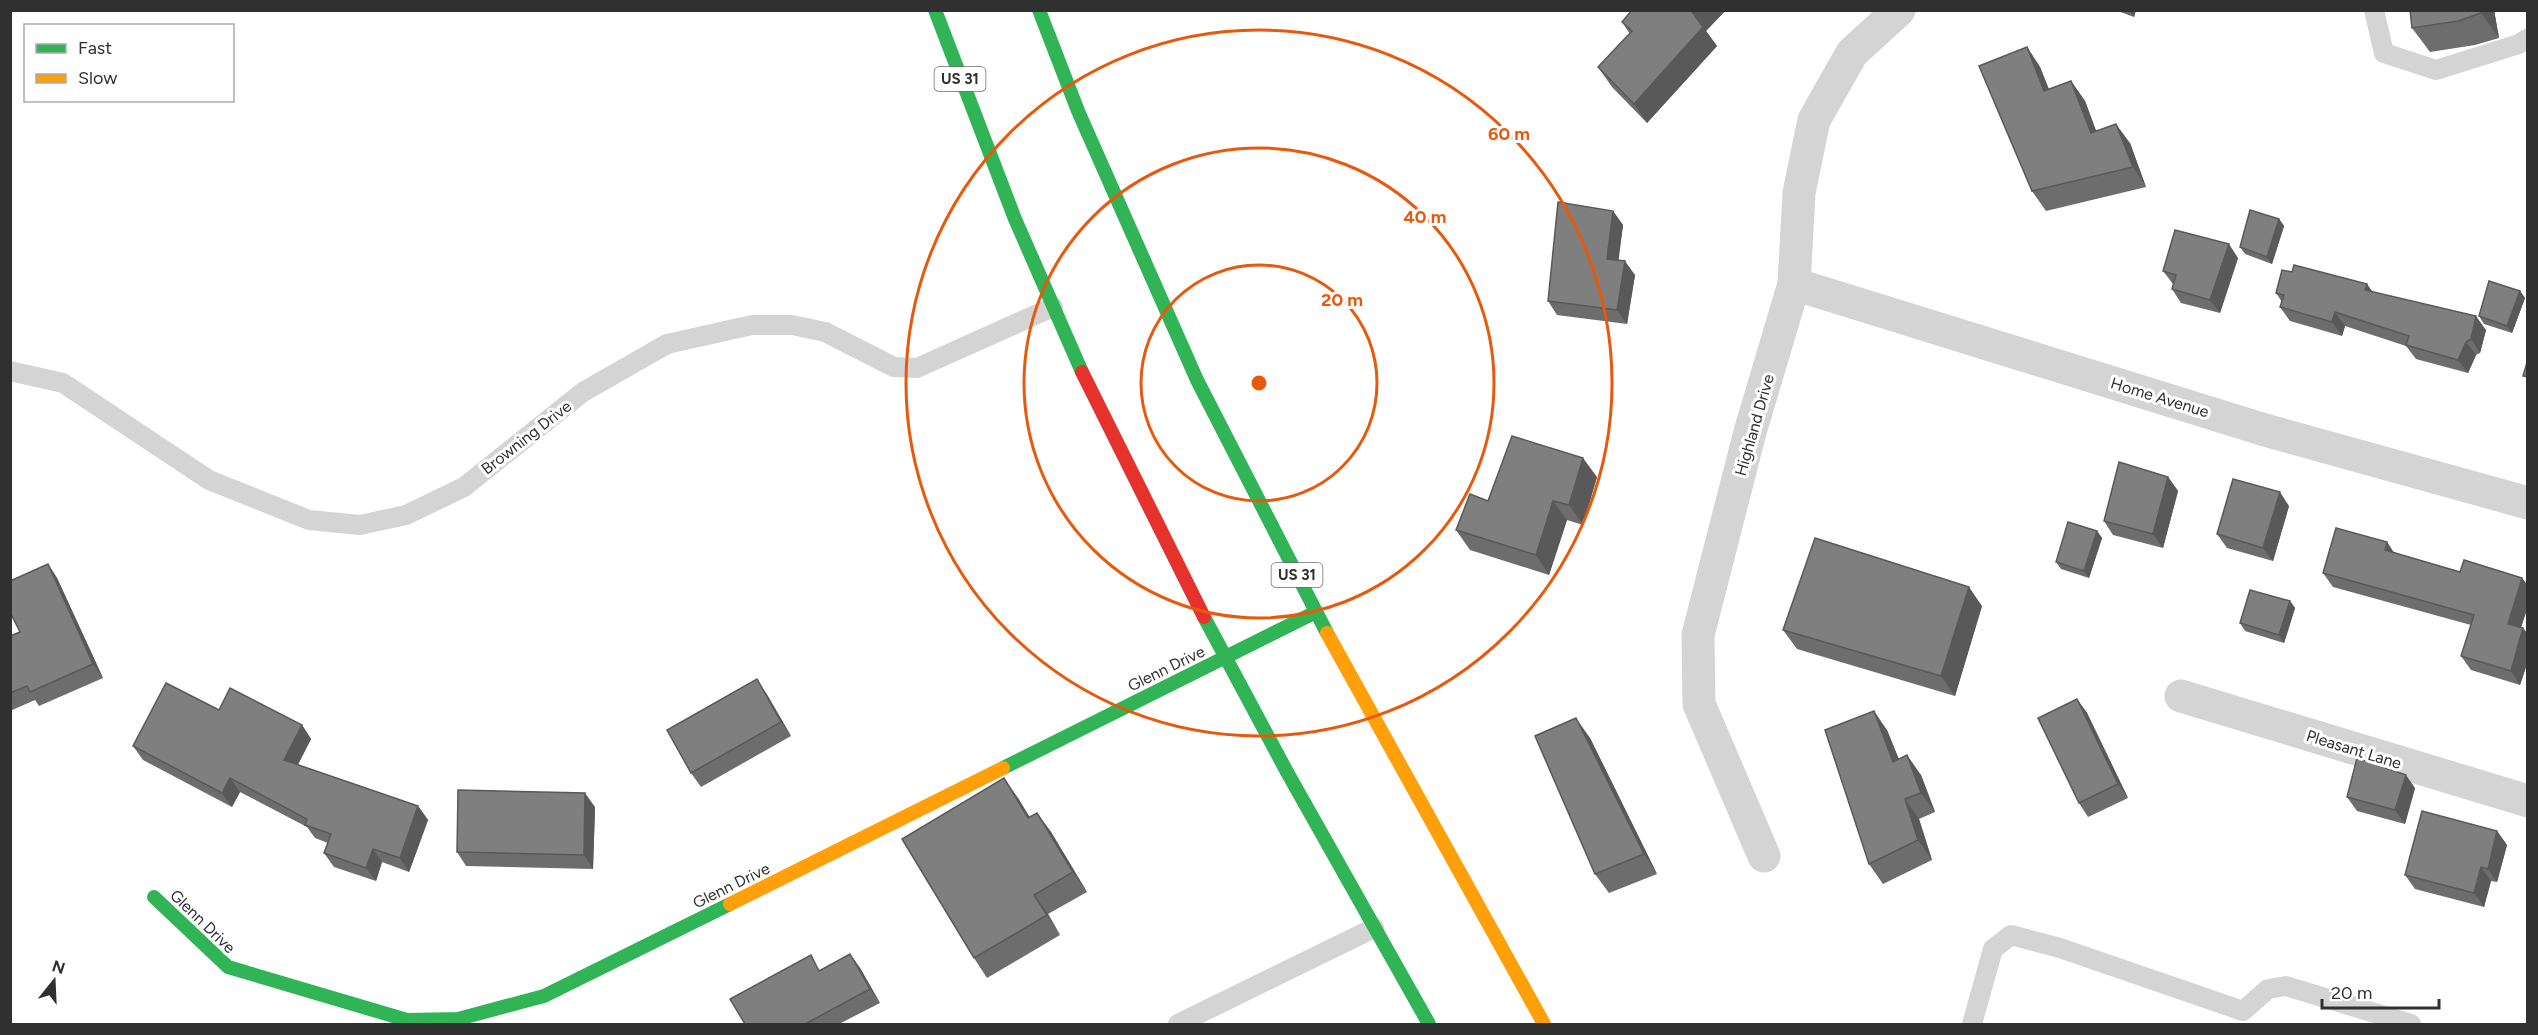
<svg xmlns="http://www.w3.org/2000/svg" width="2538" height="1035" viewBox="0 0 2538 1035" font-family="Figtree,sans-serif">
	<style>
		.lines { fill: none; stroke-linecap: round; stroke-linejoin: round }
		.lane { stroke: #d4d4d4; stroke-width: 20 }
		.street { stroke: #d4d4d4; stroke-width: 33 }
		.fast { stroke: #30b455; stroke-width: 14 }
		.slow { stroke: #ff9f0a; stroke-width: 14 }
		.jam { stroke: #e5322d; stroke-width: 14 }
		.wall { fill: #6d6d6d }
		.shaded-wall { fill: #595959 }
		.building { fill: #7f7f7f; stroke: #595959; stroke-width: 1.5 }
		.ring { fill: none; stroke: #e8590c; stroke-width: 3 }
		.labels { text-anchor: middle; stroke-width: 6; stroke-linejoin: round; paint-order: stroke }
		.shield { fill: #fff; stroke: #6e6e6e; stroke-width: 1.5 }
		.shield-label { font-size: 15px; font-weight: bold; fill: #303030 }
		.street-label { font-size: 16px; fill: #303030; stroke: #fff }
		.centre { fill: #e8590c; stroke: #fff; stroke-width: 3 }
		.ring-label { font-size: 18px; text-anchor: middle; font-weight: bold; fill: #e8590c; stroke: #fff; stroke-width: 6; stroke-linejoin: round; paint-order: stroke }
	</style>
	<rect width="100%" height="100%" fill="#fff"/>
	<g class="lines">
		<g class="lane">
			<path d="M 2374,10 L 2384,53 L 2436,70 L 2519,44 L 2528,38"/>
			<path d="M 10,371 L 63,383 L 209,480 L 309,520 L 360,525 L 406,515 L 464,487 L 583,392 L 667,344 L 752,325 L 792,325 L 825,332 L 894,367 L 917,368 L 1053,307"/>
			<path d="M 1178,1024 L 1374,928"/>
			<path d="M 1972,1024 L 1993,949 L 2011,935 L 2060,948 L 2243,1011 L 2268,989 L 2286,986 L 2411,1024"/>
		</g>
		<g class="street">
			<path d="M 1794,284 L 2265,430 L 2528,503"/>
			<path d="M 2181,696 L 2528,801"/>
			<path d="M 1764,856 L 1699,704 L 1698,635 L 1750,432 L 1794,284 L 1799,193 L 1814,120 L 1852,53 L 1899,10"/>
		</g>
		<g class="fast">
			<path d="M 935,10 L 1015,219 L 1082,372"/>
			<path d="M 1039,10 L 1078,111 L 1197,380 L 1327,633"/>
			<path d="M 1204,617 L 1287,772 L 1429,1024"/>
			<path d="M 1003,768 L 1316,612"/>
			<path d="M 154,897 L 228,967 L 407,1020 L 458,1019 L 544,996 L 730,904"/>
		</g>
		<g class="slow">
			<path d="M 1327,633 L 1544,1024"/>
			<path d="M 730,904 L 1003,768"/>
		</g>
		<path class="jam" d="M 1082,372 L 1204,617"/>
	</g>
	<g class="wall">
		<path d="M 1632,10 L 1726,10 L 1706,31 L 1717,46 L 1647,123 L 1612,87 L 1598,67 L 1630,34 L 1622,22 Z"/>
		<path d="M 2115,10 L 2136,10 L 2134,17 Z"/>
		<path d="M 2410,10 L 2494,10 L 2499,38 L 2475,45 L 2430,52 L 2412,28 Z"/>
		<path d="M 2027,47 L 2040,67 L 2049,89 L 2071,81 L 2085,101 L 2096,131 L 2130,143 L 2146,187 L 2046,211 L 2032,191 Z"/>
		<path d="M 1613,211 L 1623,225 L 1618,260 L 1635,275 L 1627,324 L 1557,315 L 1548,301 Z"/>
		<path d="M 2279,219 L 2284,226 L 2272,264 L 2245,254 L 2240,247 Z"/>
		<path d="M 2238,258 L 2220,313 L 2181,303 L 2172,289 L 2173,284 L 2163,271 Z"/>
		<path d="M 2292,272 L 2367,284 L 2372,292 L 2486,330 L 2480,353 L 2476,355 L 2468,373 L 2416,359 L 2406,346 L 2345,326 L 2342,336 L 2290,321 L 2280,307 L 2282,302 L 2276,293 Z"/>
		<path d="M 2520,291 L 2525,298 L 2512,333 L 2484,324 L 2479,316 Z"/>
		<path d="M 1597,477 L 1583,525 L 1567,520 L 1549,575 L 1470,550 L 1456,530 L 1488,501 Z"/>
		<path d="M 2168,477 L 2178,491 L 2163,548 L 2113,535 L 2104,521 Z"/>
		<path d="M 2289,506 L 2273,561 L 2227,548 L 2217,534 Z"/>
		<path d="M 2097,531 L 2102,538 L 2089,578 L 2061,569 L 2056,562 Z"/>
		<path d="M 2387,542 L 2394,553 L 2460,572 L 2522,578 L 2528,586 L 2528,606 L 2521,627 L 2528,634 L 2528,661 L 2520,685 L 2471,670 L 2461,656 L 2471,625 L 2333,587 L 2323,573 Z"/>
		<path d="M 48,564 L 57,578 L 103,678 L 39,706 L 35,700 L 10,711 L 10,636 L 20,632 Z"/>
		<path d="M 2290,601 L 2295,608 L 2284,643 L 2245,631 L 2240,623 Z"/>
		<path d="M 1982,606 L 1955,696 L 1797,649 L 1783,630 Z"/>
		<path d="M 766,693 L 791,736 L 701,787 L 691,773 Z"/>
		<path d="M 2077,699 L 2087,713 L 2128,798 L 2088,817 L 2079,803 Z"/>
		<path d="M 219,710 L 302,725 L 311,739 L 298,765 L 418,806 L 428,820 L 409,872 L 382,862 L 376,881 L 334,867 L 324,853 L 328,843 L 315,838 L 307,827 L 240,792 L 232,807 L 143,760 L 133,746 Z"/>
		<path d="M 1887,730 L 1899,759 L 1921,775 L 1935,812 L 1919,819 L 1932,860 L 1883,884 L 1869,864 Z"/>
		<path d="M 1590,738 L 1657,874 L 1609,893 L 1595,874 Z"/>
		<path d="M 2415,788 L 2405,824 L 2357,811 L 2347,797 Z"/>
		<path d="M 1018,798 L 1029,817 L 1037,813 L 1051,832 L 1087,892 L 1048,914 L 1060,935 L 987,978 L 974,958 Z"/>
		<path d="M 595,807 L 593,869 L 466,866 L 457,852 Z"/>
		<path d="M 2497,831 L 2507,845 L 2497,882 L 2491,881 L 2484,907 L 2415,889 L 2405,875 Z"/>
		<path d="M 850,954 L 860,968 L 880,1003 L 839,1024 L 745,1024 L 821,970 Z"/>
	</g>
	<g class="shaded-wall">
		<path d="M 1693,10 L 1726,10 L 1706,31 L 1717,46 L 1647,123 L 1634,104 Z"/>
		<path d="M 2129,10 L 2136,10 L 2134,17 Z"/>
		<path d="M 2481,10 L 2494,10 L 2499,38 L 2481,13 Z"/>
		<path d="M 2027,47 L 2040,67 L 2057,111 L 2044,91 Z"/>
		<path d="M 2071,81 L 2085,101 L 2104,152 L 2091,133 Z"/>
		<path d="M 2116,124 L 2130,143 L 2146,187 L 2133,167 Z"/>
		<path d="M 1613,211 L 1623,225 L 1617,273 L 1607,259 Z"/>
		<path d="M 2279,219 L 2284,226 L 2272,264 L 2267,257 Z"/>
		<path d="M 2229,244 L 2238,258 L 2220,313 L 2210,300 Z"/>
		<path d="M 1625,261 L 1635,275 L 1627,324 L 1617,310 Z"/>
		<path d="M 2367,284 L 2376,297 L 2365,290 Z"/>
		<path d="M 2520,291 L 2525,298 L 2512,333 L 2507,326 Z"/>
		<path d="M 2335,312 L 2345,326 L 2342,336 L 2332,322 Z"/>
		<path d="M 2476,316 L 2486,330 L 2480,353 L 2471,339 Z"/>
		<path d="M 2466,342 L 2476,355 L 2468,373 L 2458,360 Z"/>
		<path d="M 1583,458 L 1597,477 L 1583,525 L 1569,505 Z"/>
		<path d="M 2168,477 L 2178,491 L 2163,548 L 2153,534 Z"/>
		<path d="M 2280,492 L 2289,506 L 2273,561 L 2263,548 Z"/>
		<path d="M 1553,501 L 1567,520 L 1549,575 L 1536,555 Z"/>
		<path d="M 2097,531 L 2102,538 L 2089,578 L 2084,571 Z"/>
		<path d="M 2387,542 L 2396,556 L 2385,550 Z"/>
		<path d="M 48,564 L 57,578 L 103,678 L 93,664 Z"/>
		<path d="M 2522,578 L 2528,586 L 2528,606 L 2518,637 L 2508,624 Z"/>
		<path d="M 1969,587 L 1982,606 L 1955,696 L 1941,676 Z"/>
		<path d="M 2290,601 L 2295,608 L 2284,643 L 2279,635 Z"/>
		<path d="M 2523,628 L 2528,634 L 2528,661 L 2520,685 L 2511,671 Z"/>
		<path d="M 757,679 L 766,693 L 791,736 L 781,722 Z"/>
		<path d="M 2077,699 L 2087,713 L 2128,798 L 2118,784 Z"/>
		<path d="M 1874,711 L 1887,730 L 1907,781 L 1893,762 Z"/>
		<path d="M 1576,718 L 1590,738 L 1657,874 L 1644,854 Z"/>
		<path d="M 302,725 L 311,739 L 293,773 L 284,760 Z"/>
		<path d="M 1907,755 L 1921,775 L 1935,812 L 1921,793 Z"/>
		<path d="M 2406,775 L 2415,788 L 2405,824 L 2395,810 Z"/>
		<path d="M 230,778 L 240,792 L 232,807 L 222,793 Z"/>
		<path d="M 1004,778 L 1018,798 L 1042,837 L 1028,818 Z"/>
		<path d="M 585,793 L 595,807 L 593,869 L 584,855 Z"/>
		<path d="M 1905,799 L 1919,819 L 1932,860 L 1918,840 Z"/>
		<path d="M 418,806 L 428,820 L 409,872 L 400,858 Z"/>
		<path d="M 1037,813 L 1051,832 L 1087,892 L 1073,872 Z"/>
		<path d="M 2497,831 L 2507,845 L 2497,882 L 2488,869 Z"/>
		<path d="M 373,849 L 382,862 L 376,881 L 366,868 Z"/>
		<path d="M 2481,867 L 2491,881 L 2484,907 L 2474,893 Z"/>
		<path d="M 1034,895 L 1048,914 L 1060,935 Z"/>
		<path d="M 850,954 L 860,968 L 880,1003 L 870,989 Z"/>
	</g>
	<g class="building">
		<path d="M 1632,10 L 1693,10 L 1692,12 L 1703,27 L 1634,104 L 1598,67 L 1632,31 L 1622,22 Z"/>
		<path d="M 2410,10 L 2481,10 L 2481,13 L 2458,21 L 2412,28 Z"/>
		<path d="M 2027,47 L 2044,91 L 2071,81 L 2091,133 L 2116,124 L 2133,167 L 2032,191 L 1979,66 Z"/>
		<path d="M 1558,202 L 1613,211 L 1607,259 L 1625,261 L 1617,310 L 1548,301 Z"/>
		<path d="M 2250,210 L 2279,219 L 2267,257 L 2240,247 Z"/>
		<path d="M 2175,230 L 2229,244 L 2210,300 L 2172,289 L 2176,275 L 2163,271 Z"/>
		<path d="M 2294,265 L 2367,284 L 2365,290 L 2476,316 L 2471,339 L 2466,342 L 2458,360 L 2406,345 L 2409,336 L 2335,312 L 2332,322 L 2280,307 L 2284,295 L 2276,293 L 2282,270 L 2292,272 Z"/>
		<path d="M 2489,281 L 2520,291 L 2507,326 L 2479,316 Z"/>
		<path d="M 2528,359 L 2528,377 L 2523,376 Z"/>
		<path d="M 1512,436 L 1583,458 L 1569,505 L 1553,501 L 1536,555 L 1456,530 L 1470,494 L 1488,501 Z"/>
		<path d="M 2119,462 L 2168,477 L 2153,534 L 2104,521 Z"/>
		<path d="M 2233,479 L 2280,492 L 2263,548 L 2217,534 Z"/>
		<path d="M 2068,522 L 2097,531 L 2084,571 L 2056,562 Z"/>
		<path d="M 2336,528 L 2387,542 L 2385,550 L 2460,572 L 2464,560 L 2522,578 L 2508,624 L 2523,628 L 2511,671 L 2461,656 L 2474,615 L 2323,573 Z"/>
		<path d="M 1815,538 L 1969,587 L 1941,676 L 1783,630 Z"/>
		<path d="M 48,564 L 93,664 L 30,692 L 27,686 L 10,693 L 10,636 L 20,632 L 10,612 L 10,581 Z"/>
		<path d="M 2250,590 L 2290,601 L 2279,635 L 2240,623 Z"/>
		<path d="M 757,679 L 781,722 L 691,773 L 667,730 Z"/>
		<path d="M 166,683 L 219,710 L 230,688 L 302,725 L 284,760 L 418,806 L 400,858 L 373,849 L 366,868 L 324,853 L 331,834 L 305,825 L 307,819 L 230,778 L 222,793 L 133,746 Z"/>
		<path d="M 2077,699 L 2118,784 L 2079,803 L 2038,718 Z"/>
		<path d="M 1874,711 L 1893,762 L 1907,755 L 1921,793 L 1905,799 L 1918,840 L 1869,864 L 1825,730 Z"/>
		<path d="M 1576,718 L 1644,854 L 1595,874 L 1535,736 Z"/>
		<path d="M 2357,758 L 2406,775 L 2395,810 L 2347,797 Z"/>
		<path d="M 1004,778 L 1028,818 L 1037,813 L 1073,872 L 1034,895 L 1047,915 L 974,958 L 902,839 Z"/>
		<path d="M 458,790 L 585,793 L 584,855 L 457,852 Z"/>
		<path d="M 2422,811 L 2497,831 L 2488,869 L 2481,867 L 2474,893 L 2405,875 Z"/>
		<path d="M 850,954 L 870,989 L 805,1024 L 745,1024 L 730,999 L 811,955 L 819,971 Z"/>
	</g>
	<g class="ring">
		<circle cx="1259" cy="383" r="118"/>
		<circle cx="1259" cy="383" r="235"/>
		<circle cx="1259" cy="383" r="353"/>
	</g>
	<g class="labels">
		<g class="shield">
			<rect x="934.5" y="67" width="51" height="24" rx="4.5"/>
			<rect x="1271.5" y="563" width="51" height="24" rx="4.5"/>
		</g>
		<g class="shield-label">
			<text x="960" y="84">US 31</text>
			<text x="1297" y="580">US 31</text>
		</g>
		<g class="street-label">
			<text transform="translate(2160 397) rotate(17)" y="6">Home Avenue</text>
			<text transform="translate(1754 425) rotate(-74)" y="6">Highland Drive</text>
			<text transform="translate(526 437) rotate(-38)" y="6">Browning Drive</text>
			<text transform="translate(1166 668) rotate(-26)" y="6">Glenn Drive</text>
			<text transform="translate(2354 749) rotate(17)" y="6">Pleasant Lane</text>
			<text transform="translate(731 885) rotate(-26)" y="6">Glenn Drive</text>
			<text transform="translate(203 921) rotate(44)" y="6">Glenn Drive</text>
		</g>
	</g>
	<circle cx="1259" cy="383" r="9" class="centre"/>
	<g class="ring-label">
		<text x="1509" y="140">60 m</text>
		<text x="1425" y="223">40 m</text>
		<text x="1342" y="306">20 m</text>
	</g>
	<rect width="2538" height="1035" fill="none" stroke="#303030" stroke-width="24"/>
	<rect x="24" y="24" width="210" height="78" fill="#ffffff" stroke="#acacac" stroke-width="1.5"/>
	<rect x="36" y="44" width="30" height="9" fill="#30b455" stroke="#acacac" stroke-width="1.5"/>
	<text x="78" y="54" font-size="18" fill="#303030">Fast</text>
	<rect x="36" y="74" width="30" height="9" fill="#ff9f0a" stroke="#acacac" stroke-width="1.5"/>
	<text x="78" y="84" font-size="18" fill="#303030">Slow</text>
	<g transform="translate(54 981) rotate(18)" stroke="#ffffff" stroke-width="4.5" paint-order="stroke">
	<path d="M0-4.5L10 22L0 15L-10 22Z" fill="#303030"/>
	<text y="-9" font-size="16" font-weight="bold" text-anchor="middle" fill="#303030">N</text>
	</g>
	<path d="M2322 999v9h117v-9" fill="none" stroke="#303030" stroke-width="3"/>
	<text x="2331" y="999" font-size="18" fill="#303030" stroke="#ffffff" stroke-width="4.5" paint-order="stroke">20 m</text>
</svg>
